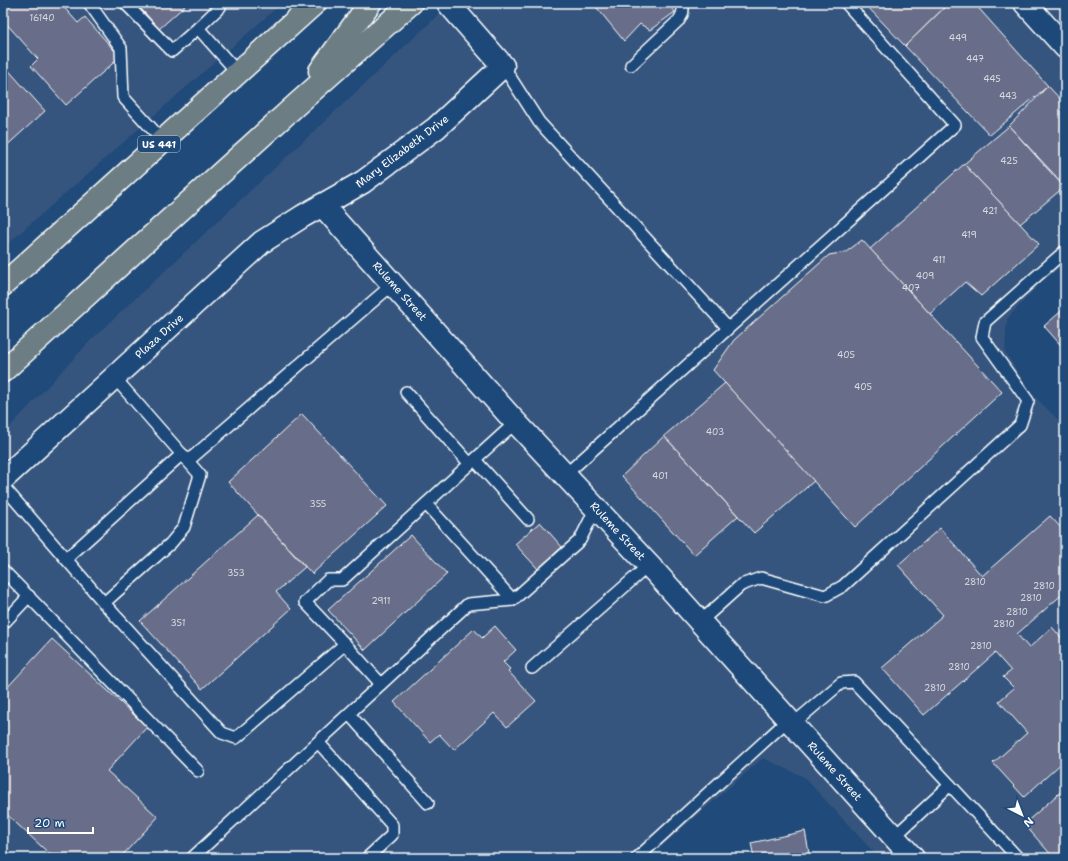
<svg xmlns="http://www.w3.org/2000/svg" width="1068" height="861" viewBox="0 0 1068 861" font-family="'Shantell Sans',sans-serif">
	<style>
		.built { fill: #35557e }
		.building { fill: #676e89; stroke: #fff }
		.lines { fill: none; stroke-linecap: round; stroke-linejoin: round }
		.lane-casing { stroke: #fff; stroke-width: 14 }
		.street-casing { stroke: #fff; stroke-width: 25 }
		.secondary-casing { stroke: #fff; stroke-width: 25 }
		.primary-casing { stroke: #fff; stroke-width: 25 }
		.lane { stroke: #1f4a7a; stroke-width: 11 }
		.street { stroke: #1f4a7a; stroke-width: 22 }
		.secondary { stroke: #1f4a7a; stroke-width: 22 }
		.primary { stroke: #6c7e84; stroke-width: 22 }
		.labels { text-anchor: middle; stroke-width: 4; stroke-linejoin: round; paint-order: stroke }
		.number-label { font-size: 9px; fill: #d9dbe2 }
		.shield { fill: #1f4a7a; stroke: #bcc9d7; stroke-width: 1 }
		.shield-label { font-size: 10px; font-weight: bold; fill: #fff }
		.street-label { font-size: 11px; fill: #fff; stroke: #1f4a7a }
	</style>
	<rect width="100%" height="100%" fill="#1f4a7a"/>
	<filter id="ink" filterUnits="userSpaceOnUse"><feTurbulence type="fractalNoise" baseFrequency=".025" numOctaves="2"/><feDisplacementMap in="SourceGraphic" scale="8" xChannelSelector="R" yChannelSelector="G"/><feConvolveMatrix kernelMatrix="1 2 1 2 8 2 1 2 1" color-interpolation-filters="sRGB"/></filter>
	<g filter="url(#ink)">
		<g class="built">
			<path d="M 3,3 L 282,3 L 3,248 Z"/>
			<path d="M 451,3 L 1010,3 L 1065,64 L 1065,264 L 1041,282 L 1007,319 L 1005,352 L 1030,392 L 1065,427 L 1065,858 L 879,858 L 804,777 L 763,758 L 648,858 L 3,858 L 3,434 L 91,340 Z"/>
			<path d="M 1040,3 L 1065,3 L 1065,30 Z"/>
		</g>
		<g class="building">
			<path d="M 3,3 L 60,3 L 78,23 L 85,17 L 120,57 L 66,105 L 31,66 L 38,59 L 3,20 Z"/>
			<path d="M 136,3 L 188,3 L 159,29 Z"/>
			<path d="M 593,3 L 668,3 L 675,12 L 650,30 L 640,24 L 624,41 Z"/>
			<path d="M 864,3 L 949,3 L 905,46 Z"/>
			<path d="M 949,3 L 974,3 L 1048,86 L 990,135 L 905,46 Z"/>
			<path d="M 3,64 L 45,111 L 3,149 Z"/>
			<path d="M 1048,86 L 1065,104 L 1065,186 L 1009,126 Z"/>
			<path d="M 1009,126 L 1064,187 L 1020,224 L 964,164 Z"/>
			<path d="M 964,164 L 1039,244 L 981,296 L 965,282 L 930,314 L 870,249 Z"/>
			<path d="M 862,240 L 1002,392 L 855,527 L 713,370 L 734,340 L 829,255 L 846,252 Z"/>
			<path d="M 1065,308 L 1065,350 L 1044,326 Z"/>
			<path d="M 725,383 L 814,481 L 754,533 L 664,436 Z"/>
			<path d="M 302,414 L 387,506 L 312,574 L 228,482 Z"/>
			<path d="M 664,436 L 738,516 L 694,555 L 622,476 Z"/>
			<path d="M 258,515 L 305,567 L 276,592 L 291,609 L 202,689 L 140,621 Z"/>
			<path d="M 1050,516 L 1065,532 L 1065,592 L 1017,634 L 1029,648 L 1052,627 L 1065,642 L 1065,760 L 1024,797 L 993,763 L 1027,733 L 999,701 L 1014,688 L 1003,677 L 1011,671 L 995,653 L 924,715 L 882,668 L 943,615 L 898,565 L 940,528 L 982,576 Z"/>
			<path d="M 540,522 L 562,547 L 538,569 L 515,544 Z"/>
			<path d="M 411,535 L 447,574 L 365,650 L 328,610 Z"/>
			<path d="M 495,626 L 516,650 L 503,662 L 510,669 L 508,671 L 536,701 L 507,727 L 494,713 L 454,750 L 439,734 L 430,742 L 394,702 L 474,629 L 482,638 Z"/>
			<path d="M 52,639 L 147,727 L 107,771 L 158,817 L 120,858 L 54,858 L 3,811 L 3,692 Z"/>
			<path d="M 1065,788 L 1065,858 L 1054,858 L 1024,824 Z"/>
			<path d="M 805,831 L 810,858 L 754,858 L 751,843 Z"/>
		</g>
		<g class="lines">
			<g class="lane-casing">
				<g id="lane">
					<path d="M 89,3 L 121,48 L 123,97 L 163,141"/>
					<path d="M 125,3 L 172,51 L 198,28 L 220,7 L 219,3"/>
					<path d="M 198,28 L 238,73"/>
					<path d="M 631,65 L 679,20 C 683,14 684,10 682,3"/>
					<path d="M 503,66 L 539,122 L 728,328"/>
					<path d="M 406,392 L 470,464"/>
					<path d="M 475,460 L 528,519"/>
					<path d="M 188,461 L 393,284"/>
					<path d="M 565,475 L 955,125 L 846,3"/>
					<path d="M 3,486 L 104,603 L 222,733 L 236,738 L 345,644 L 305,602 L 328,580 L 342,580 L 516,422"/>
					<path d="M 426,504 L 513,600"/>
					<path d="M 66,559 L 182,454"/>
					<path d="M 3,570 L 198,771"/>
					<path d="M 104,603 L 171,543 L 184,527 L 200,475 L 114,377"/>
					<path d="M 700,622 L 741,585 L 761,578 L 825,596 L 843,586 L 1020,425 L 1028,401 L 982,337 L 985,322 L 1065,251"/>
					<path d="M 3,624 L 29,596"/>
					<path d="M 345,644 L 381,684"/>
					<path d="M 532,668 L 649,565"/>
					<path d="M 349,714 L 428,803"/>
					<path d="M 793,724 L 841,683 L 854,682 L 1018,858"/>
					<path d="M 318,742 L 392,825 L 392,835 L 367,858"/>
					<path d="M 894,837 L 950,785"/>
					<path d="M 192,858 L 468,604 L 513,600 L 580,540 L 596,508"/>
					<path d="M 637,858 L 788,720"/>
				</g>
			</g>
			<g class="street-casing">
				<g id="street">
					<path d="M 322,205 L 509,415 L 657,574 L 913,858"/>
					<path d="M 3,479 L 262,242 L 303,216 L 363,182 L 436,128 L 503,66 L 448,3"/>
				</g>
			</g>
			<g class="secondary-casing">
				<path id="secondary" d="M 1025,3 L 1065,47"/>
			</g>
			<g class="primary-casing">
				<g id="primary">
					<path d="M 320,71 L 370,3"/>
					<path d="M 3,285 L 315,3"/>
					<path d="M 3,371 L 296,105 L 411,3"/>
				</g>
			</g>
			<use href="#lane" class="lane"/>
			<use href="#street" class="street"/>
			<use href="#secondary" class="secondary"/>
			<use href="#primary" class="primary"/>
		</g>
	</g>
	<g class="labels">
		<g class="number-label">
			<text x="42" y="21">16140</text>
			<text x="958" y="41">449</text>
			<text x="975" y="62">447</text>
			<text x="992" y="82">445</text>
			<text x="1008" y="99">443</text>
			<text x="1009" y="164">425</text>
			<text x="990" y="214">421</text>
			<text x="969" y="238">419</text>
			<text x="939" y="263">411</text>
			<text x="925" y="279">409</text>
			<text x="911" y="291">407</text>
			<text x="846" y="358">405</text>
			<text x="863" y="390">405</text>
			<text x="715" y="435">403</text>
			<text x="660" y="479">401</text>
			<text x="318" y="507">355</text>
			<text x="236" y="576">353</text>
			<text x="975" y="585">2810</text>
			<text x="1044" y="589">2810</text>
			<text x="1031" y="601">2810</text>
			<text x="381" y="604">2911</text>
			<text x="1017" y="615">2810</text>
			<text x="178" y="626">351</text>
			<text x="1004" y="627">2810</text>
			<text x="981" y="649">2810</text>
			<text x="959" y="670">2810</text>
			<text x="935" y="691">2810</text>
		</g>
		<rect class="shield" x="138" y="136" width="42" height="16" rx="3"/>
		<g class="shield-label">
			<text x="159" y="148">US 441</text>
		</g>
		<g class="street-label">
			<text transform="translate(402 151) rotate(-37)" y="4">Mary Elizabeth Drive</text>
			<text transform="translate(400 291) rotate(48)" y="4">Ruleme Street</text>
			<text transform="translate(159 336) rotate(-42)" y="4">Plaza Drive</text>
			<text transform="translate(618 531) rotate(47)" y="4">Ruleme Street</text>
			<text transform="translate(835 771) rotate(48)" y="4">Ruleme Street</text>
		</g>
	</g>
	<rect width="1068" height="861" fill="none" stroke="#1f4a7a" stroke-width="16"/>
	<rect x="8" y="8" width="1052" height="845" fill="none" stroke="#fff" stroke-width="1.5" filter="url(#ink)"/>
	<g transform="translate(1022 815) rotate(138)" stroke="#1f4a7a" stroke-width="3" paint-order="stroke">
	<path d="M0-3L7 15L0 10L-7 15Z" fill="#ffffff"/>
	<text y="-6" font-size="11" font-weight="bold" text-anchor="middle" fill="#ffffff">N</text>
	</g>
	<path d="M28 827v6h65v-6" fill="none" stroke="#ffffff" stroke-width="2"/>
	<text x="34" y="827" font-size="12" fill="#ffffff" stroke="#1f4a7a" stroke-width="3" paint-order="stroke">20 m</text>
</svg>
